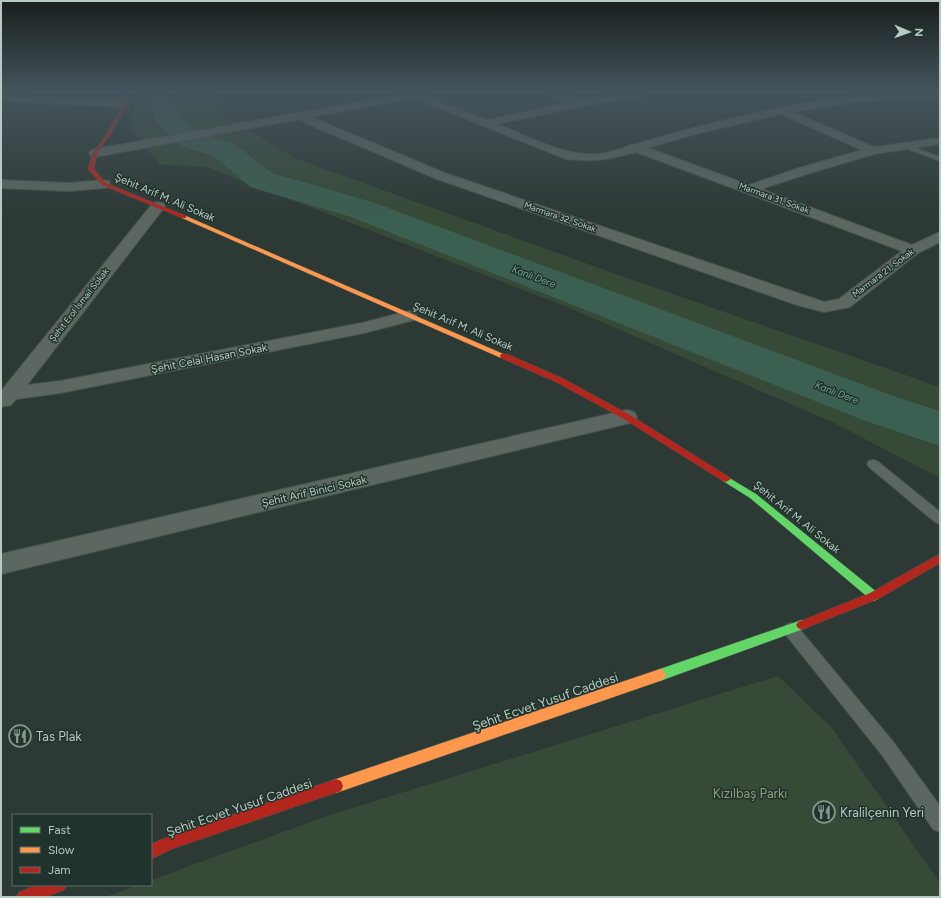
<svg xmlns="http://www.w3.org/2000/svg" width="941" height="898" viewBox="0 0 941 898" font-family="Figtree,sans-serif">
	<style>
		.green { fill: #374a37 }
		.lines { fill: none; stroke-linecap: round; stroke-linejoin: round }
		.river { fill: #3b5f50; fill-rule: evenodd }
		.lane-casing { stroke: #4a5450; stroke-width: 2 }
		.street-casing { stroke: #4a5450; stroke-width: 2 }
		.fast-casing { stroke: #4a5450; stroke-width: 1 }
		.slow-casing { stroke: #4a5450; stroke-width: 1 }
		.jam-casing { stroke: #4a5450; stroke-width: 1 }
		.lane { fill: #5c6762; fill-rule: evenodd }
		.street { fill: #5c6762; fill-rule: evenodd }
		.fast { fill: #63d668; fill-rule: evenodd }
		.slow { fill: #ff974d; fill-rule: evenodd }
		.jam { fill: #b3261e; fill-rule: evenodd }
		.labels { text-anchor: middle; stroke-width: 3; stroke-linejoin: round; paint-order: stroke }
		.far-street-label { font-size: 9px; fill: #b8c9c2; stroke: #20332c }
		.far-water-label { font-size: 10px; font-style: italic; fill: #74a590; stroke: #20332c }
		.street-label { font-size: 11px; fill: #b8c9c2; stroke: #20332c }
		.near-street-label { font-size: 13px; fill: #b8c9c2; stroke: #20332c }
		.near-poi-label { font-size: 13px; fill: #b8c9c2; stroke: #20332c; text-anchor: start }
		.near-park-label { font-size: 13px; fill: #949d78; stroke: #20332c }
	</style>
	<rect width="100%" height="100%" fill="#2c3934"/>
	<g class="green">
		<path d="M 135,91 L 240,91 L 219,94 L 218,111 L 294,158 L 613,273 L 940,387 L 940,478 L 834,423 L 567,307 L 207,167 L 160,164 L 131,130 Z"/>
		<path d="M 778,676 L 832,728 L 940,883 L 940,897 L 105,897 L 138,885 L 151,885 L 151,880 L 330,815 Z"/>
	</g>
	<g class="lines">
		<path class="river" d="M 145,91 L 168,91 L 179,116 L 203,135 L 234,144 L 272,173 L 375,203 L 899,398 L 940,411 L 940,446 L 863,420 L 351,217 L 250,187 L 214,156 L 183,147 L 159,125 L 155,120 Z"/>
		<g class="lane-casing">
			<g id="lane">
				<path d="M 905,144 L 940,157 L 940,161 L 903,147 L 902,146 Z"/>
				<path d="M 873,460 L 877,461 L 940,512 L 940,524 L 935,522 L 869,467 L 867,464 L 869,461 Z"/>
				<path d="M 791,623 L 796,625 L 894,743 L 940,806 L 940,832 L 933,829 L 882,755 L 786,635 L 783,630 L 786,625 Z"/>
			</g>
		</g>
		<g class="street-casing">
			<g id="street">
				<path d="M 400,91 L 413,91 L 487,120 L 570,102 L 547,93 L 545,91 L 558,91 L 582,100 L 640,91 L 661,91 L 659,93 L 656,94 L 581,106 L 497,124 C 526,135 557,153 589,154 C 603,155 616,150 629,146 L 630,145 L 636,144 C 707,123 779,105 852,96 C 881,92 911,93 940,91 L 940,97 L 853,102 L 793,112 L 874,147 L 940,138 L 940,144 L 874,154 L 807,174 L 761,189 L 912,245 L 940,232 L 940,242 L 918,253 L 850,307 L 824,312 L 797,305 L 437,179 L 306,123 L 300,119 L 95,157 L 91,156 L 89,153 L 91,150 L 95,149 L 404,94 ZM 414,98 L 566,159 C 596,162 607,160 636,152 L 902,251 L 839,299 L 824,302 L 445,173 L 311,117 ZM 781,114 L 862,150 L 799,168 L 749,185 L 648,148 L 695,134 Z"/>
				<path d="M 1,95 L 125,101 L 130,104 L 125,107 L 1,101 Z"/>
				<path d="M 1,180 L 69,183 L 104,180 L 109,181 L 110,184 L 109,187 L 104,188 L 69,191 L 1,188 Z"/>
				<path d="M 158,202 L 163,203 L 165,206 L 163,209 L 27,385 L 60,381 L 362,323 L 408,311 L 414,312 L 417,316 L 414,320 L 364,333 L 60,393 L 16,399 L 11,405 L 1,407 L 2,390 L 153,203 Z"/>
				<path d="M 627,410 L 634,412 L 637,417 L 634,422 L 1,574 L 1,554 Z"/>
			</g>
		</g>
		<g class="fast-casing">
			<g id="fast">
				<path d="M 726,476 L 756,494 L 878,593 L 880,596 L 878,599 L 874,601 L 870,599 L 750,498 L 723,481 L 721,479 Z"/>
				<path d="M 802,620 L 806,622 L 808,625 L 806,628 L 660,681 L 656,679 L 654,675 L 656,671 L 660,669 Z"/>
			</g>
		</g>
		<g class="slow-casing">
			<g id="slow">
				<path d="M 182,216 L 186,216 L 508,356 L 507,358 L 501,358 L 182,218 Z"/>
				<path d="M 660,669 L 664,671 L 666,675 L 664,679 L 660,681 L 336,793 L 331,791 L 329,786 L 331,781 L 336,779 Z"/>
			</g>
		</g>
		<g class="jam-casing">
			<g id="jam">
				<path d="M 125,91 L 129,91 L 127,104 L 110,135 L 97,153 L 94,169 L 106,183 L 186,216 L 186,218 L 182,218 L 102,185 L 88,169 L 93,153 L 106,135 L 123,104 Z"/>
				<path d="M 501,354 L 507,354 L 562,378 L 630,415 L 729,477 L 731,479 L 726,482 L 723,481 L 624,419 L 556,382 L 501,358 L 500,356 Z"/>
				<path d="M 940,554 L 940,563 L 878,599 L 806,628 L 802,630 L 798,628 L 796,625 L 798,622 L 870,593 Z"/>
				<path d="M 336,779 L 341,781 L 343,786 L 341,791 L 172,849 L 151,859 L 151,844 L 165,838 Z"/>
				<path d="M 37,885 L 67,885 L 64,890 L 46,897 L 16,897 L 19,892 Z"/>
			</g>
		</g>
		<use href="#lane" class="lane"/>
		<use href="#street" class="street"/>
		<use href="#fast" class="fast"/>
		<use href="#slow" class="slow"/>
		<use href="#jam" class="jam"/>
	</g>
	<linearGradient id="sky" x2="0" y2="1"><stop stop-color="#181f1d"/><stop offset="0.42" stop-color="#45545c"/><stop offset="1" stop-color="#45545c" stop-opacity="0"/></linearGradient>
	<rect width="941" height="216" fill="url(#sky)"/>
	<defs>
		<g id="restaurant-ring" transform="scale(1.15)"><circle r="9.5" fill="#20332c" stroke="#879790" stroke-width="1.5"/><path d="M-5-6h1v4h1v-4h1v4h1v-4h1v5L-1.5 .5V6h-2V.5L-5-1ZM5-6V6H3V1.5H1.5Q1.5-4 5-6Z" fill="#879790"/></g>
	</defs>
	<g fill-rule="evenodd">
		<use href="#restaurant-ring" x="20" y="736"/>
		<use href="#restaurant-ring" x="824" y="812"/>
	</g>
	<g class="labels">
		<g class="far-street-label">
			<text transform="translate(774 198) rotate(20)" y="3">Marmara 31. Sokak</text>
			<text transform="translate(560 217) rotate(19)" y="3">Marmara 32. Sokak</text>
			<text transform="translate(883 273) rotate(-37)" y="3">Marmara 21. Sokak</text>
			<text transform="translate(79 305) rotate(-52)" y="3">Şehit Erol İsmail Sokak</text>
		</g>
		<g class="far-water-label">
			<text transform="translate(534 276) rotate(21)" y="4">Kanlı Dere</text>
			<text transform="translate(837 392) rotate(21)" y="4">Kanlı Dere</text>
		</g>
		<g class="street-label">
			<text transform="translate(165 197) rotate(23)" y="4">Şehit Arif M. Ali Sokak</text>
			<text transform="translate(463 326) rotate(23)" y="4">Şehit Arif M. Ali Sokak</text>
			<text transform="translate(209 358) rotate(-11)" y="4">Şehit Celal Hasan Sokak</text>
			<text transform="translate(314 491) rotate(-13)" y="4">Şehit Arif Binici Sokak</text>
			<text transform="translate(797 517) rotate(39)" y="4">Şehit Arif M. Ali Sokak</text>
		</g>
		<g class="near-street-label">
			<text transform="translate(545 701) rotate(-19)" y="5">Şehit Ecvet Yusuf Caddesi</text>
			<text transform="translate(239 807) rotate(-19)" y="5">Şehit Ecvet Yusuf Caddesi</text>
		</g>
		<g class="near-poi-label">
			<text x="36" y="741">Tas Plak</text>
			<text x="840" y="817">Kralilçenin Yeri</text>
		</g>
		<g class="near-park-label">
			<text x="750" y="798">Kızılbaş Parkı</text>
		</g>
	</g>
	<rect width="941" height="898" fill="none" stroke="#b8c9c2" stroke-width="4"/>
	<rect x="12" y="814" width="140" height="72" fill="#20332c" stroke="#5d6f68"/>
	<rect x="20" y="827" width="20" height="6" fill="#63d668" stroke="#5d6f68"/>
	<text x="48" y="834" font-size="12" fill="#b8c9c2">Fast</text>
	<rect x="20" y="847" width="20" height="6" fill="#ff974d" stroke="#5d6f68"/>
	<text x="48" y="854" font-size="12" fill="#b8c9c2">Slow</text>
	<rect x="20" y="867" width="20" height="6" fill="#b3261e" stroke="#5d6f68"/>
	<text x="48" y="874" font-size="12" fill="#b8c9c2">Jam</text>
	<g transform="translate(909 32) rotate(92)" stroke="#20332c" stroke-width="3" paint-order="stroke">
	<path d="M0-3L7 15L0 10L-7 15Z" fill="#b8c9c2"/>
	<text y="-6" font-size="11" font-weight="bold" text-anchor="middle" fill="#b8c9c2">N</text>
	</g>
</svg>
